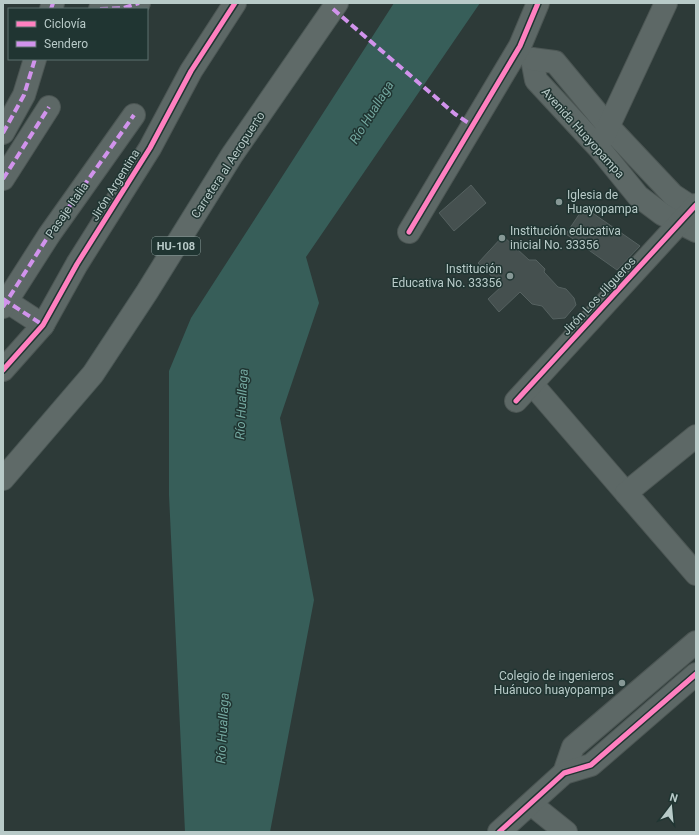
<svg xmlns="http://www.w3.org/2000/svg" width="699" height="835" viewBox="0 0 699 835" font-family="Roboto,sans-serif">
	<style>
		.water { fill: #375e59 }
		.building { fill: #45504f; stroke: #556160 }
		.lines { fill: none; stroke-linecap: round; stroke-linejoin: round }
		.minor-casing { stroke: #4c5654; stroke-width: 24 }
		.major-casing { stroke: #4b5755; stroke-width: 24 }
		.minor { stroke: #5d6866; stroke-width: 22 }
		.major { stroke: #5f6a68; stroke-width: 22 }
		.quiet { stroke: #d193ec; stroke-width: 4; stroke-dasharray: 8 4; stroke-linecap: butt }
		.cycleway-casing { stroke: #203532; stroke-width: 8 }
		.cycleway { stroke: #ff80c0; stroke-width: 5 }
		.poi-dot { fill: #879896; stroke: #203532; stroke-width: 1.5 }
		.labels { text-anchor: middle; stroke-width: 3; stroke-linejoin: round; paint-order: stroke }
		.shield { fill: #203532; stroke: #8a9d9b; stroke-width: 1 }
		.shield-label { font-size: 11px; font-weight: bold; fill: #b8cac8 }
		.street-label { font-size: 12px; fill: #b8cac8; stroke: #203532 }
		.poi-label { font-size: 12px; fill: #b8cac8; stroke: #203532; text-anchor: start }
		.water-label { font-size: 13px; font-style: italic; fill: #73a79f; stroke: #203532 }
	</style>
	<rect width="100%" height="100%" fill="#2d3a38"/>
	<path class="water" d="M 394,3 L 480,3 L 306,257 L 319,303 L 280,418 L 314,600 L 270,832 L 185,832 L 169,495 L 169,371 L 191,318 Z"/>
	<g class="building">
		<path d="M 471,185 L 486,203 L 454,231 L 439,213 Z"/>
		<path d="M 584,207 L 640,246 L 617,270 L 566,234 Z"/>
		<path d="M 503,236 L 529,260 L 536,260 L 545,269 L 544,272 L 558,287 L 566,289 L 574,298 L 576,305 L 565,318 L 553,319 L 542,306 L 532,304 L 520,292 L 499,312 L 488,299 L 502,286 L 478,263 Z"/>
	</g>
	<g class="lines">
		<g class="minor-casing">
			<g id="minor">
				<path d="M 51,9 L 53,3"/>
				<path d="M 100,9 L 124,8 L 139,3"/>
				<path d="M 532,59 L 536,80 L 599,148 L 638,196 L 662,214 L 696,231"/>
				<path d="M 532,59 L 555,62 L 608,126 L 673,195 L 696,210"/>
				<path d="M 3,133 L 24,95 L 35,59"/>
				<path d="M 603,138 L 666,3"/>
				<path d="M 3,179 L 49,107"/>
				<path d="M 409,232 L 520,46 L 538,3"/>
				<path d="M 3,299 L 43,325"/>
				<path d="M 3,307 L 49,235 L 134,115"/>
				<path d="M 3,370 L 43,325 L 77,264 L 150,148 L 191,71 L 235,3"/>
				<path d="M 532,384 L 626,493"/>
				<path d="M 516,401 L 696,205"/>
				<path d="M 696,436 L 626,493 L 696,574"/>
				<path d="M 564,773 L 573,747 L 696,642"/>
				<path d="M 531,804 L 566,832"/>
				<path d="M 499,832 L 564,773 L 591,765 L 696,674"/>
			</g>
		</g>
		<g class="major-casing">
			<path id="major" d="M 3,479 L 93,374 L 147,292 L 232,155 L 337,3"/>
		</g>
		<use href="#minor" class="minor"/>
		<use href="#major" class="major"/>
		<g class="quiet">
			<path d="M 51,9 L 53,3"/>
			<path d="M 100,9 L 124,8 L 139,3"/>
			<path d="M 333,9 L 455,114 L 473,126"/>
			<path d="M 3,133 L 24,95 L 35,59"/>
			<path d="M 3,179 L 49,107"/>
			<path d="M 3,299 L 43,325"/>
			<path d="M 3,307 L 49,235 L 134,115"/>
		</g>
		<g class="cycleway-casing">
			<g id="cycleway">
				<path d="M 409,232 L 520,46 L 538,3"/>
				<path d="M 3,370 L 43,325 L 77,264 L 150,148 L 191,71 L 235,3"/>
				<path d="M 516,401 L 696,205"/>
				<path d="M 499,832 L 564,773 L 591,765 L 696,674"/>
			</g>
		</g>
		<use href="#cycleway" class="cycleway"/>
	</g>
	<g class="poi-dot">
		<circle cx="559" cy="202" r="4"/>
		<circle cx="502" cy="238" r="4"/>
		<circle cx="510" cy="276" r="4"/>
		<circle cx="622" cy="683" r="4"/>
	</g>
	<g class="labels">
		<rect class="shield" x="152" y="237" width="48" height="18" rx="3"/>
		<g class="shield-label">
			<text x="176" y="250">HU-108</text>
		</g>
		<g class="street-label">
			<text transform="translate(583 133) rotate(48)" y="4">Avenida Huayopampa</text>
			<text transform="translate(228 165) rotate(-57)" y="4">Carretera al Aeropuerto</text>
			<text transform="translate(115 185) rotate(-58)" y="4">Jirón Argentina</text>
			<text transform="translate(67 210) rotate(-55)" y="4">Pasaje Italia</text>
			<text transform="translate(599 296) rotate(-47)" y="4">Jirón Los Jilgueros</text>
		</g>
		<g class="poi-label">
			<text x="567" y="199">Iglesia de<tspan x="567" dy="14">Huayopampa</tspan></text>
			<text x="510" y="235">Institución educativa<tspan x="510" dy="14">inicial No. 33356</tspan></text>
			<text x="502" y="273" text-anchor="end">Institución<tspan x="502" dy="14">Educativa No. 33356</tspan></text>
			<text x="614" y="680" text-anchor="end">Colegio de ingenieros<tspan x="614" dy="14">Huánuco huayopampa</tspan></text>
		</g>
		<g class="water-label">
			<text transform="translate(371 112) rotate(-58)" y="5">Río Huallaga</text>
			<text transform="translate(241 404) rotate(-87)" y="5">Río Huallaga</text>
			<text transform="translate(222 728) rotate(-87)" y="5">Río Huallaga</text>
		</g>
	</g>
	<rect width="699" height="835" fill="none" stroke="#b8cac8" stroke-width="8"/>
	<rect x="8" y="8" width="140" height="52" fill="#203532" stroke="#5d716e"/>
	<rect x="16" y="21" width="20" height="6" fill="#ff80c0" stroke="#5d716e"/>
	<text x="44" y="28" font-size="12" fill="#b8cac8">Ciclovía</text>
	<rect x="16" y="41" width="20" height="6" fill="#d193ec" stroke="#5d716e"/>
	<text x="44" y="48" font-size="12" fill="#b8cac8">Sendero</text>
	<g transform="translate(671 807) rotate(16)" stroke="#203532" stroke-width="3" paint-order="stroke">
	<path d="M0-3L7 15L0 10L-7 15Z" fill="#b8cac8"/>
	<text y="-6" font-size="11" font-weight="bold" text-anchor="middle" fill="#b8cac8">N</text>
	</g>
</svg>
